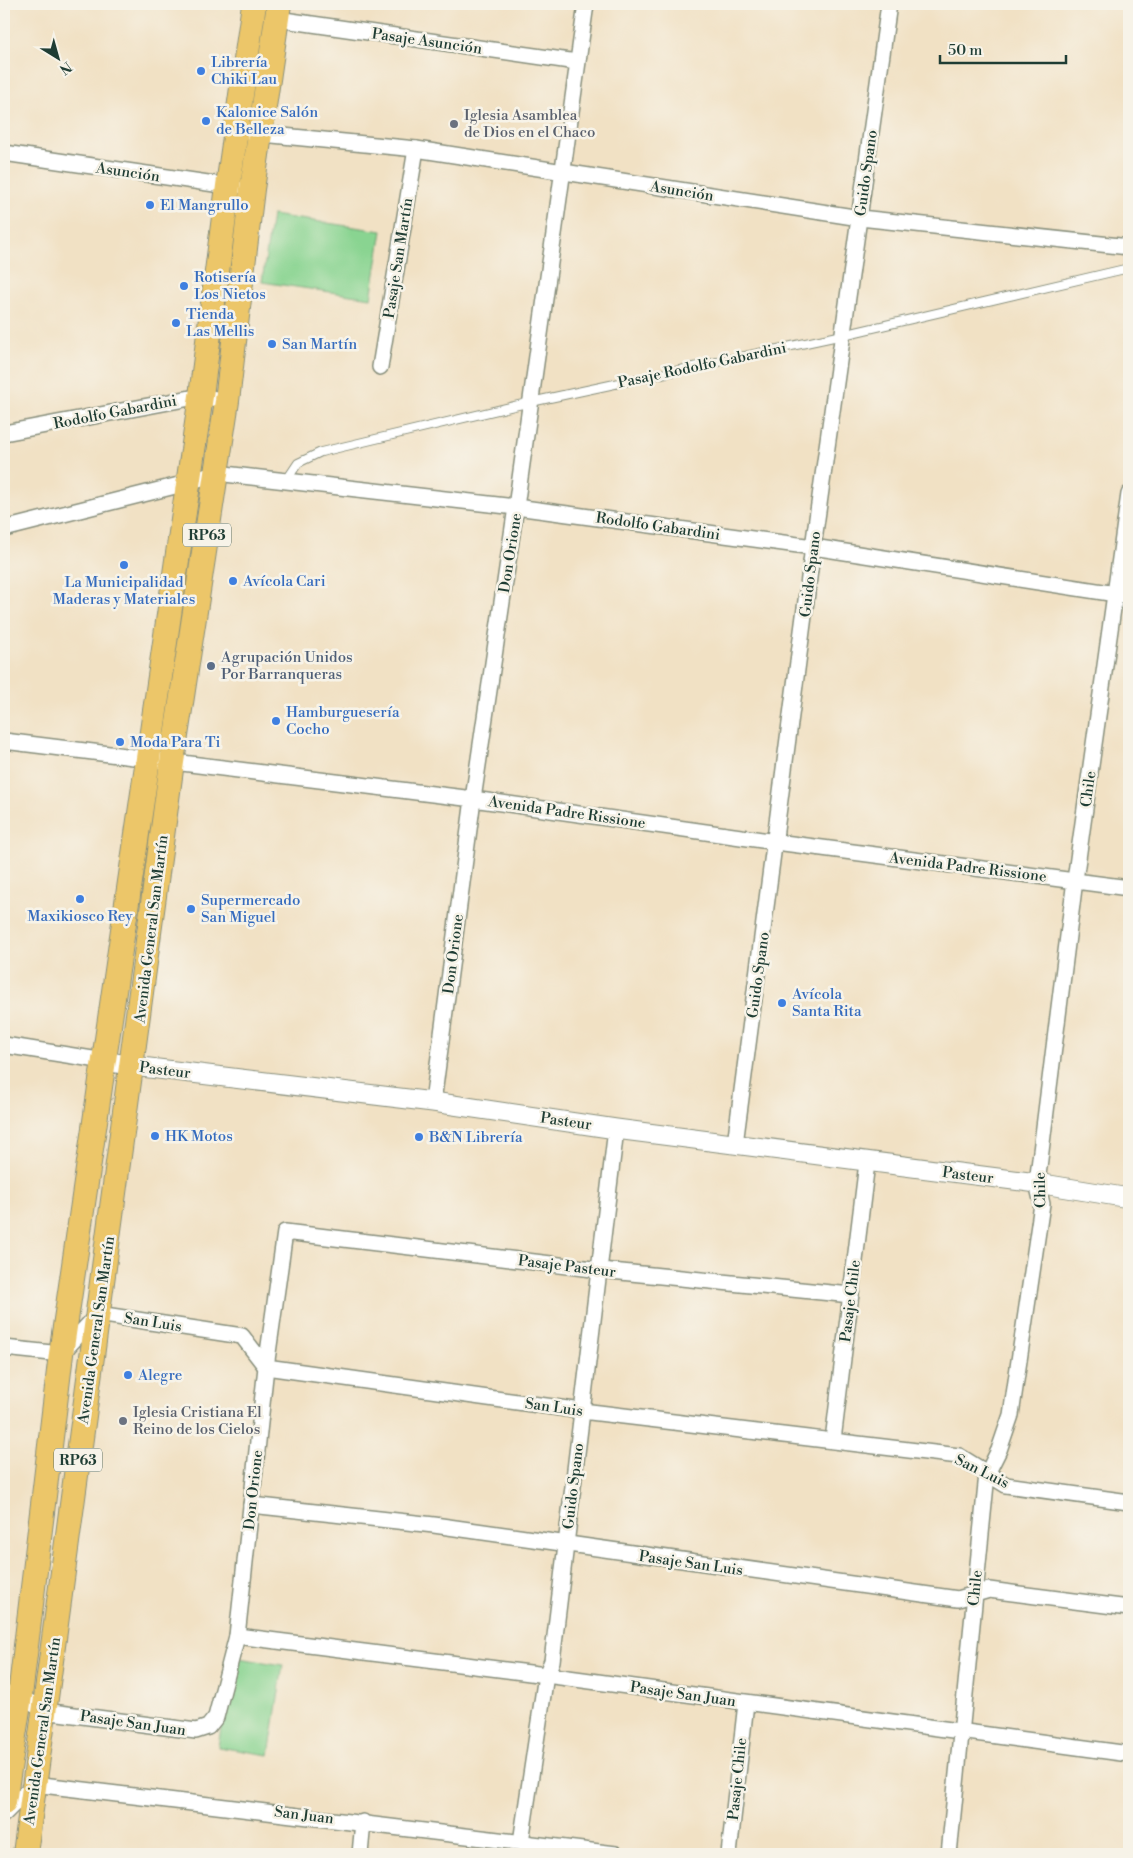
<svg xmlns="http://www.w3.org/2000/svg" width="1133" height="1858" viewBox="0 0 1133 1858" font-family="'Libre Bodoni',serif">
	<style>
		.park { fill: #89d491; stroke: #548862 }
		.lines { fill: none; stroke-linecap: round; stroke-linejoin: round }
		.service-casing { stroke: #888f7c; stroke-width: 10 }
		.minor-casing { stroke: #888f7c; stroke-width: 18 }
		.tertiary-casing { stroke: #888f7c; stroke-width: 21 }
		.primary-casing { stroke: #888f7c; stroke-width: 26 }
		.service { stroke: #fff; stroke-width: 8 }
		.minor { stroke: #fff; stroke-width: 15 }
		.tertiary { stroke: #fff; stroke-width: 19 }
		.primary { stroke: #ecc669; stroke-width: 24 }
		.shop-dot { fill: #3f7fe0; stroke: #f7f3e8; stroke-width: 2 }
		.worship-dot { fill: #6b7280; stroke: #f7f3e8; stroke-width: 2 }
		.service-dot { fill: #5c6f8a; stroke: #f7f3e8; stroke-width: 2 }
		.labels { text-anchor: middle; stroke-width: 5; stroke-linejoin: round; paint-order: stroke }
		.shield { fill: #f7f3e8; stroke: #60746a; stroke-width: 1 }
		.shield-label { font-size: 14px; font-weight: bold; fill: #1f3d34 }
		.street-label { font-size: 15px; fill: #1f3d34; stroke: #f7f3e8 }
		.shop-label { font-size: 15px; fill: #366cbe; stroke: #f7f3e8; text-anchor: start }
		.worship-label { font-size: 15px; fill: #5b616d; stroke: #f7f3e8; text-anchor: start }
		.service-label { font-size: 15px; fill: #4e5e75; stroke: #f7f3e8; text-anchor: start }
	</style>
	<rect width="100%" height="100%" fill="#f7f3e8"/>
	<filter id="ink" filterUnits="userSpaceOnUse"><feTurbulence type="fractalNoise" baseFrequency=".02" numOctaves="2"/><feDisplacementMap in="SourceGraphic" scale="10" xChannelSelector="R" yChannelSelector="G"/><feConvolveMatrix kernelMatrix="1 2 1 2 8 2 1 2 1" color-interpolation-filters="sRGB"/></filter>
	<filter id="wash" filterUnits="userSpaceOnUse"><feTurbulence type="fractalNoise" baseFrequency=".0096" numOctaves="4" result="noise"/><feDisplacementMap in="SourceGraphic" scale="20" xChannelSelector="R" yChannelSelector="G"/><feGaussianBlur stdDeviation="1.12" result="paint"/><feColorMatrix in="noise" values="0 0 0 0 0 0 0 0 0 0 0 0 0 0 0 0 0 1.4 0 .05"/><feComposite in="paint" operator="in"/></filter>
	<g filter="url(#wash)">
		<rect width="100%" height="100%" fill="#f1e1c4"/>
		<g class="park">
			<path d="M 272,215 L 382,231 L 371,298 L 262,282 Z"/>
			<path d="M 232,1657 L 283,1665 L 269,1755 L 218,1747 Z"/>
		</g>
	</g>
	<g filter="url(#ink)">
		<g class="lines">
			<g class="service-casing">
				<path id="service" d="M 286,481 L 298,463 L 321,452 L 531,402 L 843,335 L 1129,268"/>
			</g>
			<g class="minor-casing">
				<g id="minor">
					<path d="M 277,19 L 577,62"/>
					<path d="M 252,133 L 416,149 L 860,218 L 1129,247"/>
					<path d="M 4,153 L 235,187"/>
					<path d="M 380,367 L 416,149"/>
					<path d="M 4,433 L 201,396 L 227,401"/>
					<path d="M 4,529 L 187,483 L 216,473 L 516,507 L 813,547 L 1129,596"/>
					<path d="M 4,741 L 473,799 L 776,842 L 1129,888"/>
					<path d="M 4,1045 L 105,1061"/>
					<path d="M 433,1102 L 473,799 L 516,507 L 586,4"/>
					<path d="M 735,1144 L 813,547 L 889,4"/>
					<path d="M 4,1348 L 61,1354 L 98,1314 L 242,1336 L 266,1367 L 582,1411 L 959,1456 L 1006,1485 L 1129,1502"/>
					<path d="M 833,1440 L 867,1163"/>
					<path d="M 251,1505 L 434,1525 L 958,1599 L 989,1590 L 1129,1608"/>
					<path d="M 237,1636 L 546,1675 L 1129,1754"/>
					<path d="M 4,1693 L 20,1696 L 44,1711 L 196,1731 L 208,1727 L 216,1717 L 237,1636 L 266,1367 L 285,1232 L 601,1270 L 851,1295"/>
					<path d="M 4,1814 L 34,1784 L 616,1854"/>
					<path d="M 521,1842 L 546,1675 L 552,1661 L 616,1129"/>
					<path d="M 360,1854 L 363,1822"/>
					<path d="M 729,1854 L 746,1703"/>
					<path d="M 949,1854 L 987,1474 L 999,1450 L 1011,1415 L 1042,1204 L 1037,1183 L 1075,880 L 1129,494"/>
				</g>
			</g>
			<g class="tertiary-casing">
				<path id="tertiary" d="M 105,1061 L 133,1066 L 433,1102 L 616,1129 L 1037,1183 L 1129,1198"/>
			</g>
			<g class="primary-casing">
				<g id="primary">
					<path d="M 4,1802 L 20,1696 L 61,1354 L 201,396 L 228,186 L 254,4"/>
					<path d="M 25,1854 L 172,762 L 227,401 L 252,189 L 279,4"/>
				</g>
			</g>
			<use href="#service" class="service"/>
			<use href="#minor" class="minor"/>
			<use href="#tertiary" class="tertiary"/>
			<use href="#primary" class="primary"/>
		</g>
	</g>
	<g class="shop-dot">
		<circle cx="201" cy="71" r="5"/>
		<circle cx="206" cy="121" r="5"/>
		<circle cx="150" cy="205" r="5"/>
		<circle cx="184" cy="286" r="5"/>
		<circle cx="176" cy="323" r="5"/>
		<circle cx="272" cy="344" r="5"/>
		<circle cx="124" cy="565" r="5"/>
		<circle cx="233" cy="581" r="5"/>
		<circle cx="276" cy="721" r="5"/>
		<circle cx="120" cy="742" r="5"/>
		<circle cx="80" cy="899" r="5"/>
		<circle cx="191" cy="909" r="5"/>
		<circle cx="782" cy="1003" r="5"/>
		<circle cx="155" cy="1136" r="5"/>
		<circle cx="419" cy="1137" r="5"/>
		<circle cx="128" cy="1375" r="5"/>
	</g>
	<g class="worship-dot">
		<circle cx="454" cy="124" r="5"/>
		<circle cx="123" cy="1421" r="5"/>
	</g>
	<circle class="service-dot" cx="211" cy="666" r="5"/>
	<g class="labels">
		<g class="shield">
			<rect x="183" y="523.5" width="48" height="23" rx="4"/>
			<rect x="54" y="1448.5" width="48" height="23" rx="4"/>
		</g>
		<g class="shield-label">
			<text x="207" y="540">RP63</text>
			<text x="78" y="1465">RP63</text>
		</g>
		<g class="street-label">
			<text transform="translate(427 41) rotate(8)" y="5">Pasaje Asunción</text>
			<text transform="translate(128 172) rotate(8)" y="5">Asunción</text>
			<text transform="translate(866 173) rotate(-82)" y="5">Guido Spano</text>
			<text transform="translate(682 191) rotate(9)" y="5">Asunción</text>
			<text transform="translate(398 258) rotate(-81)" y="5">Pasaje San Martín</text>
			<text transform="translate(702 365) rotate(-12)" y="5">Pasaje Rodolfo Gabardini</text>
			<text transform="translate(115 412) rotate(-11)" y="5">Rodolfo Gabardini</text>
			<text transform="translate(658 526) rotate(8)" y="5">Rodolfo Gabardini</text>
			<text transform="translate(510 553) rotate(-81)" y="5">Don Orione</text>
			<text transform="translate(810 574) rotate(-83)" y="5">Guido Spano</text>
			<text transform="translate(1088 789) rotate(-82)" y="5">Chile</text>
			<text transform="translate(567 812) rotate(8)" y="5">Avenida Padre Rissione</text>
			<text transform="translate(968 867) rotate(7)" y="5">Avenida Padre Rissione</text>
			<text transform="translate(151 929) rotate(-83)" y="5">Avenida General San Martín</text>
			<text transform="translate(453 954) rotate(-83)" y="5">Don Orione</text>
			<text transform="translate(758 975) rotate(-82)" y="5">Guido Spano</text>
			<text transform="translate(165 1070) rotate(7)" y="5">Pasteur</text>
			<text transform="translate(566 1121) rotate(8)" y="5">Pasteur</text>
			<text transform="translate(968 1175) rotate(7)" y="5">Pasteur</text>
			<text transform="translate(1040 1190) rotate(-91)" y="5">Chile</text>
			<text transform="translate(567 1266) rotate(7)" y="5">Pasaje Pasteur</text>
			<text transform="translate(850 1301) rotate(-83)" y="5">Pasaje Chile</text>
			<text transform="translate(153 1322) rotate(9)" y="5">San Luis</text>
			<text transform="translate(96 1330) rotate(-82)" y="5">Avenida General San Martín</text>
			<text transform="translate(554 1407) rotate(8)" y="5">San Luis</text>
			<text transform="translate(982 1471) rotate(26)" y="5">San Luis</text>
			<text transform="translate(573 1486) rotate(-83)" y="5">Guido Spano</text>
			<text transform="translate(253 1490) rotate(-84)" y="5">Don Orione</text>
			<text transform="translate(691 1563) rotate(8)" y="5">Pasaje San Luis</text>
			<text transform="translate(975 1588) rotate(-84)" y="5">Chile</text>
			<text transform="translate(683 1694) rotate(8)" y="5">Pasaje San Juan</text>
			<text transform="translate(133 1723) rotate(8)" y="5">Pasaje San Juan</text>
			<text transform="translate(42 1731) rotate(-82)" y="5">Avenida General San Martín</text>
			<text transform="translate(737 1779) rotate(-84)" y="5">Pasaje Chile</text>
			<text transform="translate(304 1815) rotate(7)" y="5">San Juan</text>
		</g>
		<g class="shop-label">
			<text x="211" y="67">Librería<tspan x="211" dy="17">Chiki Lau</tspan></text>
			<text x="216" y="117">Kalonice Salón<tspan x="216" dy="17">de Belleza</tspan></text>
			<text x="160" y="210">El Mangrullo</text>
			<text x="194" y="282">Rotisería<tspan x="194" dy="17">Los Nietos</tspan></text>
			<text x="186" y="319">Tienda<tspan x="186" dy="17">Las Mellis</tspan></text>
			<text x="282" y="349">San Martín</text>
			<text x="243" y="586">Avícola Cari</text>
			<text x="124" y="587" text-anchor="middle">La Municipalidad<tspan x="124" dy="17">Maderas y Materiales</tspan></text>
			<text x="286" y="717">Hamburguesería<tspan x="286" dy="17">Cocho</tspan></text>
			<text x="130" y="747">Moda Para Ti</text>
			<text x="201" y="905">Supermercado<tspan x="201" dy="17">San Miguel</tspan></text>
			<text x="80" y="921" text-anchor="middle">Maxikiosco Rey</text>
			<text x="792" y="999">Avícola<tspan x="792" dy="17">Santa Rita</tspan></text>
			<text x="165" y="1141">HK Motos</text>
			<text x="429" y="1142">B&amp;N Librería</text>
			<text x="138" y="1380">Alegre</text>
		</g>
		<g class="worship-label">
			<text x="464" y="120">Iglesia Asamblea<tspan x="464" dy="17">de Dios en el Chaco</tspan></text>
			<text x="133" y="1417">Iglesia Cristiana El<tspan x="133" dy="17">Reino de los Cielos</tspan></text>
		</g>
		<g class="service-label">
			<text x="221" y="662">Agrupación Unidos<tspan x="221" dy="17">Por Barranqueras</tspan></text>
		</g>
	</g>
	<rect width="1133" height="1858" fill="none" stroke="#f7f3e8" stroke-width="20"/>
	<g transform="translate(58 58) rotate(143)" stroke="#f7f3e8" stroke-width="4" paint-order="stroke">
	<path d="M0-4L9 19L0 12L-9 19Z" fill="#1f3d34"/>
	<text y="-8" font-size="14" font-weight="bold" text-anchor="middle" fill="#1f3d34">N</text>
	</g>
	<path d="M940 55v8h126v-8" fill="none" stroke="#1f3d34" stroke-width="2.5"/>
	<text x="948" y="55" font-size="15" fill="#1f3d34" stroke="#f7f3e8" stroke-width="4" paint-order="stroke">50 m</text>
</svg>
